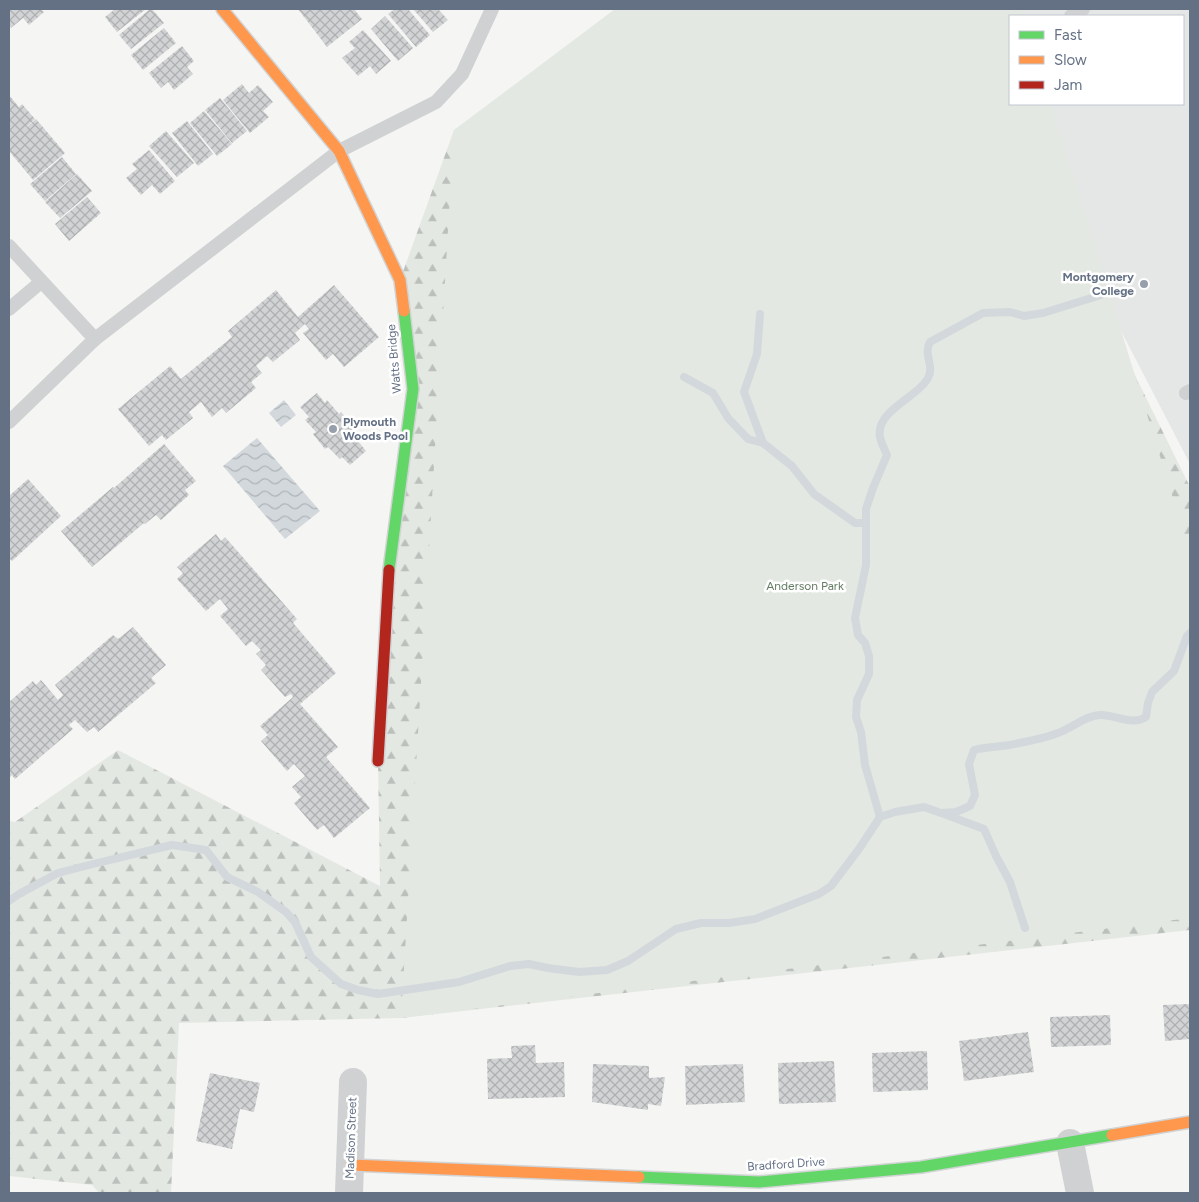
<svg xmlns="http://www.w3.org/2000/svg" width="1199" height="1202" viewBox="0 0 1199 1202" font-family="Figtree,sans-serif">
	<style>
		.built { fill: #e5e6e6; fill-rule: evenodd }
		.forest { fill: url(#forest-firs) }
		.green { fill: #e4e8e2 }
		.water { fill: url(#water-waves) }
		.lines { fill: none; stroke-linecap: round; stroke-linejoin: round }
		.stream { stroke: #d3d8dc; stroke-width: 8 }
		.building { fill: url(#building-cross-hatch) }
		.fast-casing { stroke: #d1d3d4; stroke-width: 14 }
		.slow-casing { stroke: #d1d3d4; stroke-width: 14 }
		.jam-casing { stroke: #d1d3d4; stroke-width: 14 }
		.lane { stroke: #d0d1d2; stroke-width: 14 }
		.street { stroke: #d0d1d2; stroke-width: 28 }
		.fast { stroke: #63d668; stroke-width: 11 }
		.slow { stroke: #ff974d; stroke-width: 11 }
		.jam { stroke: #b3261e; stroke-width: 11 }
		.poi-dot { fill: #979fac; stroke: #fff; stroke-width: 2 }
		.labels { text-anchor: middle; stroke-width: 5; stroke-linejoin: round; paint-order: stroke }
		.poi-label { font-size: 12px; font-weight: bold; fill: #647185; stroke: #fff; text-anchor: end }
		.street-label { font-size: 12px; fill: #647185; stroke: #fff }
		.park-label { font-size: 12px; fill: #647c63; stroke: #fff }
	</style>
	<defs>
		<pattern id="forest-firs" width="22" height="20" patternUnits="userSpaceOnUse" patternTransform="scale(1.25)"><rect width="22" height="20" fill="#e4e8e2"/><path d="M5 1l3.5 6h-7zM16 11l3.5 6h-7z" fill="#bcc0bd"/></pattern>
		<pattern id="water-waves" width="16" height="10" patternUnits="userSpaceOnUse" patternTransform="scale(1.25)"><rect width="16" height="10" fill="#d3d8dc"/><path d="M0 5q4-4 8 0t8 0" fill="none" stroke="#afb4b8"/></pattern>
		<pattern id="building-cross-hatch" width="8" height="8" patternUnits="userSpaceOnUse" patternTransform="scale(1.25)"><rect width="8" height="8" fill="#d2d3d4"/><path d="M0 0l8 8M0 8l8-8" fill="none" stroke="#aeb0b2"/></pattern>
	</defs>
	<rect width="100%" height="100%" fill="#f5f5f4"/>
	<path class="built" d="M 958,9 L 1190,9 L 1190,464 L 961,22 ZM 1010,16 L 1183,16 L 1183,104 L 1010,104 Z"/>
	<path class="forest" d="M 645,9 L 961,22 L 1190,487 L 1190,930 L 401,1018 L 179,1023 L 171,1193 L 99,1193 L 92,1185 L 9,1176 L 9,821 L 15,822 L 118,750 L 380,886 L 378,761 L 413,389 L 400,280 L 454,130 Z"/>
	<path class="green" d="M 615,9 L 1021,9 L 1024,16 L 1010,16 L 1010,104 L 1051,104 L 1185,537 L 1190,543 L 1190,918 L 401,1018 L 454,130 Z"/>
	<g class="water">
		<path d="M 284,400 L 296,415 L 281,427 L 269,413 Z"/>
		<path d="M 257,438 L 320,511 L 285,539 L 223,466 Z"/>
	</g>
	<g class="lines">
		<g class="stream">
			<path d="M 760,314 L 757,354 L 744,392 L 763,443 L 792,466 L 814,494 L 855,523 L 866,523"/>
			<path d="M 684,377 L 713,393 L 728,418 L 748,439 L 763,443"/>
			<path d="M 944,814 L 984,829 L 996,856 L 1010,882 L 1025,928"/>
			<path d="M 880,817 L 865,765 L 861,732 L 856,717 L 857,700 L 869,674 L 869,656 L 865,643 L 858,635 L 855,618 L 866,565 L 866,509 L 873,488 L 887,455 C 885,450 881,443 880,437 C 875,410 920,397 929,376 C 934,364 923,355 930,342 L 983,313 L 1010,312 L 1024,316 L 1043,313 L 1101,295"/>
			<path d="M 9,901 L 19,894 L 58,873 L 89,865 L 172,845 L 206,850 L 227,877 L 258,892 L 286,912 L 295,922 L 311,957 L 341,984 L 358,990 L 378,994 L 459,982 L 510,966 L 529,964 L 548,968 L 579,972 L 607,970 L 628,961 L 676,929 L 701,923 L 729,923 L 755,919 L 819,894 L 831,886 L 859,849 L 880,817 L 895,812 L 924,807 L 941,813 L 956,812 L 970,806 L 975,795 L 969,764 L 974,750 C 985,747 997,747 1009,745 C 1025,742 1043,739 1058,733 C 1072,728 1086,715 1101,715 C 1117,715 1132,726 1146,717 L 1148,703 L 1152,692 L 1174,671 L 1187,636 L 1190,633"/>
		</g>
	</g>
	<g class="building">
		<path d="M 9,9 L 41,9 L 44,12 L 29,25 L 23,18 L 11,28 L 9,25 Z"/>
		<path d="M 115,9 L 146,9 L 117,32 L 105,17 Z"/>
		<path d="M 150,9 L 152,9 L 164,23 L 131,49 L 119,35 Z"/>
		<path d="M 298,9 L 354,9 L 362,19 L 327,47 Z"/>
		<path d="M 395,9 L 408,9 L 430,35 L 416,47 L 388,14 Z"/>
		<path d="M 413,9 L 438,9 L 448,20 L 433,32 Z"/>
		<path d="M 385,16 L 413,48 L 398,61 L 371,29 Z"/>
		<path d="M 164,28 L 176,43 L 143,70 L 131,55 Z"/>
		<path d="M 363,30 L 391,61 L 376,74 L 370,66 L 358,76 L 342,58 L 355,48 L 349,42 Z"/>
		<path d="M 182,46 L 194,61 L 187,67 L 193,74 L 174,90 L 168,82 L 161,88 L 149,73 Z"/>
		<path d="M 242,84 L 249,93 L 258,85 L 273,102 L 263,111 L 269,117 L 250,133 L 223,100 Z"/>
		<path d="M 9,95 L 19,107 L 22,104 L 35,119 L 22,131 L 36,119 L 65,153 L 33,180 L 9,151 Z"/>
		<path d="M 220,98 L 247,131 L 232,143 L 205,110 Z"/>
		<path d="M 204,111 L 232,144 L 217,156 L 190,123 Z"/>
		<path d="M 187,121 L 213,154 L 198,166 L 172,133 Z"/>
		<path d="M 166,131 L 194,163 L 177,177 L 149,146 Z"/>
		<path d="M 149,150 L 175,181 L 160,194 L 152,185 L 141,195 L 126,178 L 137,169 L 132,164 Z"/>
		<path d="M 62,157 L 76,174 L 45,201 L 30,184 Z"/>
		<path d="M 77,174 L 92,191 L 60,218 L 45,202 Z"/>
		<path d="M 87,197 L 101,213 L 69,241 L 55,224 Z"/>
		<path d="M 334,285 L 379,337 L 344,367 L 333,354 L 326,360 L 303,333 L 309,329 L 305,324 L 295,333 L 300,340 L 273,362 L 267,356 L 256,366 L 262,373 L 251,382 L 256,388 L 226,413 L 222,408 L 212,417 L 201,402 L 189,412 L 193,418 L 166,440 L 162,435 L 149,446 L 118,409 L 170,366 L 181,379 L 232,337 L 228,331 L 276,290 L 298,317 Z"/>
		<path d="M 317,393 L 325,403 L 327,400 L 339,414 L 341,412 L 352,425 L 350,426 L 360,439 L 358,441 L 366,451 L 350,465 L 342,457 L 340,459 L 328,447 L 325,449 L 313,434 L 316,432 L 305,420 L 309,417 L 300,407 Z"/>
		<path d="M 164,444 L 196,481 L 185,490 L 189,495 L 161,520 L 156,515 L 145,524 L 144,523 L 92,567 L 61,531 L 113,487 L 114,488 Z"/>
		<path d="M 28,479 L 61,516 L 12,561 L 9,558 L 9,496 Z"/>
		<path d="M 216,534 L 221,541 L 225,537 L 297,619 L 293,623 L 336,673 L 300,704 L 338,747 L 326,757 L 370,808 L 334,838 L 324,825 L 317,830 L 294,803 L 301,797 L 292,787 L 305,776 L 294,764 L 287,771 L 261,741 L 268,735 L 260,726 L 293,697 L 291,694 L 285,697 L 261,670 L 266,665 L 256,654 L 261,650 L 252,641 L 246,646 L 220,616 L 228,609 L 220,599 L 206,611 L 177,579 L 183,573 L 177,567 Z"/>
		<path d="M 133,627 L 166,665 L 151,678 L 156,683 L 98,732 L 94,727 L 87,732 L 75,720 L 69,725 L 73,729 L 15,779 L 12,775 L 9,778 L 9,702 L 33,681 L 36,685 L 41,680 L 58,700 L 63,695 L 55,685 L 113,635 L 118,639 Z"/>
		<path d="M 1190,1004 L 1190,1039 L 1165,1041 L 1163,1005 Z"/>
		<path d="M 1110,1015 L 1111,1045 L 1051,1047 L 1050,1017 Z"/>
		<path d="M 1028,1032 L 1034,1072 L 964,1081 L 959,1041 Z"/>
		<path d="M 535,1045 L 536,1063 L 564,1062 L 565,1097 L 488,1099 L 487,1059 L 512,1058 L 511,1046 Z"/>
		<path d="M 927,1051 L 928,1090 L 873,1092 L 872,1053 Z"/>
		<path d="M 834,1061 L 836,1102 L 779,1104 L 778,1063 Z"/>
		<path d="M 593,1064 L 649,1066 L 649,1078 L 665,1077 L 661,1106 L 648,1104 L 648,1110 L 592,1102 Z"/>
		<path d="M 743,1064 L 745,1102 L 686,1105 L 685,1066 Z"/>
		<path d="M 210,1073 L 260,1083 L 254,1112 L 240,1109 L 232,1149 L 196,1141 Z"/>
	</g>
	<g class="lines">
		<g class="fast-casing">
			<g id="fast">
				<path d="M 389,570 L 413,389 L 404,311"/>
				<path d="M 639,1177 L 759,1182 L 921,1167 L 1112,1135"/>
			</g>
		</g>
		<g class="slow-casing">
			<g id="slow">
				<path d="M 222,9 L 339,151 L 400,280 L 404,311"/>
				<path d="M 1112,1135 L 1190,1122"/>
				<path d="M 351,1165 L 639,1177"/>
			</g>
		</g>
		<g class="jam-casing">
			<path id="jam" d="M 378,761 L 389,570"/>
		</g>
		<g class="lane">
			<path d="M 1071,16 L 1083,9"/>
			<path d="M 9,246 L 95,339"/>
			<path d="M 9,309 L 41,282"/>
			<path d="M 1186,393 L 1190,391"/>
			<path d="M 9,422 L 95,339 L 339,151 L 436,102 L 462,74 L 492,9"/>
		</g>
		<g class="street">
			<path d="M 1070,1143 L 1080,1193"/>
			<path d="M 349,1193 L 353,1082"/>
		</g>
		<use href="#fast" class="fast"/>
		<use href="#slow" class="slow"/>
		<use href="#jam" class="jam"/>
	</g>
	<g class="poi-dot">
		<circle cx="1144" cy="284" r="5"/>
		<circle cx="333" cy="429" r="5"/>
	</g>
	<g class="labels">
		<g class="poi-label">
			<text x="1134" y="281">Montgomery<tspan x="1134" dy="14">College</tspan></text>
			<text x="343" y="426" text-anchor="start">Plymouth<tspan x="343" dy="14">Woods Pool</tspan></text>
		</g>
		<g class="street-label">
			<text transform="translate(394 359) rotate(-95)" y="4">Watts Bridge</text>
			<text transform="translate(351 1138) rotate(-88)" y="4">Madison Street</text>
			<text transform="translate(786 1164) rotate(-4)" y="4">Bradford Drive</text>
		</g>
		<g class="park-label">
			<text x="805" y="590">Anderson Park</text>
		</g>
	</g>
	<rect width="1199" height="1202" fill="none" stroke="#647185" stroke-width="20"/>
	<rect x="1009" y="15" width="175" height="90" fill="#ffffff" stroke="#c1c6ce"/>
	<rect x="1019" y="31" width="25" height="8" fill="#63d668" stroke="#c1c6ce"/>
	<text x="1054" y="40" font-size="15" fill="#647185">Fast</text>
	<rect x="1019" y="56" width="25" height="8" fill="#ff974d" stroke="#c1c6ce"/>
	<text x="1054" y="65" font-size="15" fill="#647185">Slow</text>
	<rect x="1019" y="81" width="25" height="8" fill="#b3261e" stroke="#c1c6ce"/>
	<text x="1054" y="90" font-size="15" fill="#647185">Jam</text>
</svg>
